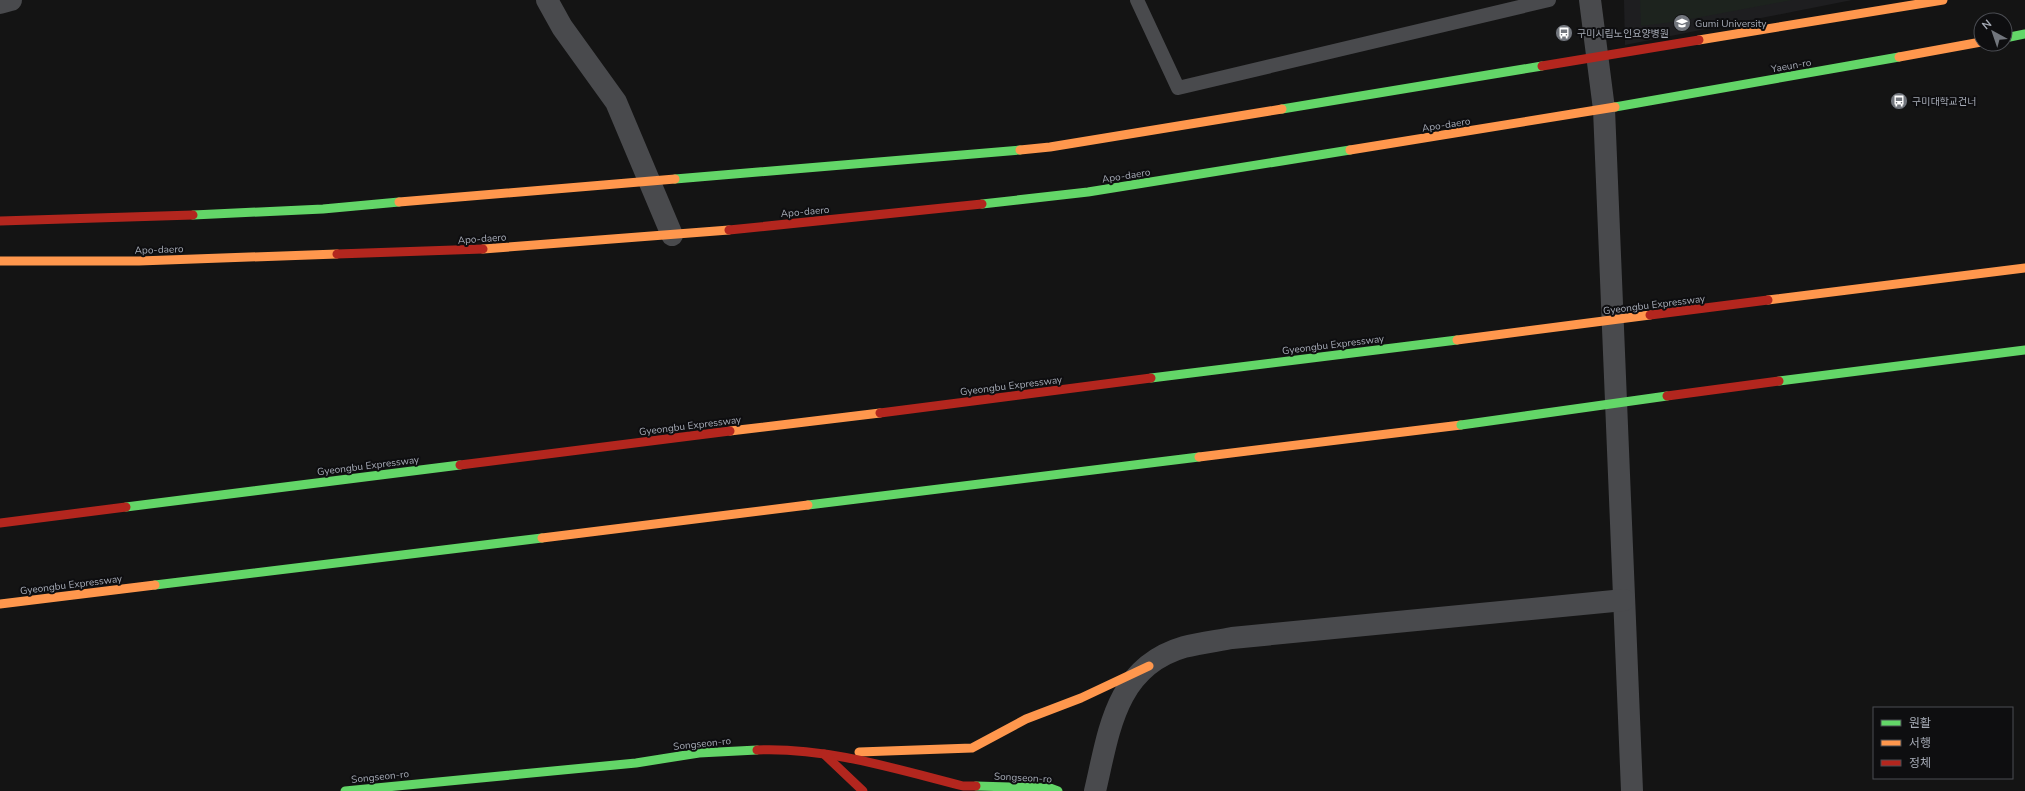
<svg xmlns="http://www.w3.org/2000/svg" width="2025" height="791" viewBox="0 0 2025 791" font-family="'Nunito Sans','Noto Sans KR',sans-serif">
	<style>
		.built { fill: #1e1e20 }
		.green { fill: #1d231e }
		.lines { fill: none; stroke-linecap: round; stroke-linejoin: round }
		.lane { stroke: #494a4d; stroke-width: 14 }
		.street { stroke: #494a4d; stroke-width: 22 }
		.fast { stroke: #63d668; stroke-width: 9 }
		.slow { stroke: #ff974d; stroke-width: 9 }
		.jam { stroke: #b3261e; stroke-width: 9 }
		.fast-bridge { stroke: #63d668; stroke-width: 9 }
		.slow-bridge { stroke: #ff974d; stroke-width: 9 }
		.jam-bridge { stroke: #b3261e; stroke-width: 9 }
		.labels { text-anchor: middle; stroke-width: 4; stroke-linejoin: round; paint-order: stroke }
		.poi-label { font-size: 10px; fill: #a5aab5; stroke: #0e0e10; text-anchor: start }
		.street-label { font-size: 10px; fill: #a5aab5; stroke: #0e0e10 }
	</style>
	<rect width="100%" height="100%" fill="#141414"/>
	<path class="built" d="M 1624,0 L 1852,0 L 1625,45 Z"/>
	<path class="green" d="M 1640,0 L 1792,0 L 1680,21 L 1641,26 Z"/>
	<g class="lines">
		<path class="lane" d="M 1137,0 L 1178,88 L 1549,0"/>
		<g class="street">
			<path d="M 547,0 L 562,27 L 616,102 L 672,235"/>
			<path d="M 1590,0 L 1604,109 L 1632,791"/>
			<path d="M 0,3 L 11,0"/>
			<path d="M 1095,791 C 1109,732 1115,667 1184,647 C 1199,643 1216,641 1232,638 L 1624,600"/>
		</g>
		<g class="fast">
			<path d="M 2005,38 L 2025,34"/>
			<path d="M 1615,107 L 1899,57"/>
			<path d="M 1282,109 L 1542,66"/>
			<path d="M 675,179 L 1020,150"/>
			<path d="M 982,204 L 1088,192 L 1350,150"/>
			<path d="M 193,215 L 323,209 L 399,202"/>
			<path d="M 1151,378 L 1457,340"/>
			<path d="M 1779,381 L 2025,350"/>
			<path d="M 808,505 L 1199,457"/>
			<path d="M 126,507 L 460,465"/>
			<path d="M 155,585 L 542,538"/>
			<path d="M 976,786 L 1050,788 L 1058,791"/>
			<path d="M 345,791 L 636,763 L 699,753 L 757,750"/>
		</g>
		<g class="slow">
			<path d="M 1699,40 L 1943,0"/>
			<path d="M 1899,57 L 1981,42"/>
			<path d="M 1020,150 L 1050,147 L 1282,109"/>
			<path d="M 1350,150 L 1615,107"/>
			<path d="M 399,202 L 675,179"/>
			<path d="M 483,249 L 729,230"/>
			<path d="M 0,261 L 139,261 L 337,254"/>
			<path d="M 1768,300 L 2025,268"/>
			<path d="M 730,431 L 880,413"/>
			<path d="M 1199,457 L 1461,425"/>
			<path d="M 542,538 L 808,505"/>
			<path d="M 0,604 L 155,585"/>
			<path d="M 859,752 L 972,748 L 1026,719 L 1081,698 L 1149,666"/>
		</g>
		<g class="jam">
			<path d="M 1542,66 L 1699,40"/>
			<path d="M 0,221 L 193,215"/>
			<path d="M 729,230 L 982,204"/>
			<path d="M 337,254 L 483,249"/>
			<path d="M 880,413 L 1151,378"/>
			<path d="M 460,465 L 730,431"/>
			<path d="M 0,523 L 126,507"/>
			<path d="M 757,750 C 826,747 896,769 963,786 L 976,786"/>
			<path d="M 824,754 L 863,791"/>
		</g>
		<path class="fast-bridge" d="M 1461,425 L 1667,396"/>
		<path class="slow-bridge" d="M 1457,340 L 1650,315"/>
		<g class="jam-bridge">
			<path d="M 1650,315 L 1768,300"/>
			<path d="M 1667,396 L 1779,381"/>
		</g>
	</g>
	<defs>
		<g id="university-disc" transform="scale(0.9)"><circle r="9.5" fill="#72767d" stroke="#0e0e10"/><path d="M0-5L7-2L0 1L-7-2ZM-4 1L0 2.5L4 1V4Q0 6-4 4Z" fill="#fff"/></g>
		<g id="bus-disc" transform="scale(0.9)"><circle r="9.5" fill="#72767d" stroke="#0e0e10"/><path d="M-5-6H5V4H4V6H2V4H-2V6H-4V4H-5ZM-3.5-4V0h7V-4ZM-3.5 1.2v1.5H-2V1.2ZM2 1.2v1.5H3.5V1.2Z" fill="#fff"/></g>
	</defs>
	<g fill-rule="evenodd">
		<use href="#university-disc" x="1682" y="23"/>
		<use href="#bus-disc" x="1564" y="33"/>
		<use href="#bus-disc" x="1899" y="101"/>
	</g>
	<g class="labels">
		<g class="poi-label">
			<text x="1695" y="27">Gumi University</text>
			<text x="1577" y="37">구미시립노인요양병원</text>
			<text x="1912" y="105">구미대학교건너</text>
		</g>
		<g class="street-label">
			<text transform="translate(1791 65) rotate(-10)" y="4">Yaeun-ro</text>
			<text transform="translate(1446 124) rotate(-9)" y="4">Apo-daero</text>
			<text transform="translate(1126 175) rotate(-9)" y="4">Apo-daero</text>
			<text transform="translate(805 211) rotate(-5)" y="4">Apo-daero</text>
			<text transform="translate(482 238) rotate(-4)" y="4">Apo-daero</text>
			<text transform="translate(159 249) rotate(-2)" y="4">Apo-daero</text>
			<text transform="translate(1654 304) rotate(-7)" y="4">Gyeongbu Expressway</text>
			<text transform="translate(1333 344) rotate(-7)" y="4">Gyeongbu Expressway</text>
			<text transform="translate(1011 385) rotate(-7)" y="4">Gyeongbu Expressway</text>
			<text transform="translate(690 425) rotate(-7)" y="4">Gyeongbu Expressway</text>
			<text transform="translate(368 465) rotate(-7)" y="4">Gyeongbu Expressway</text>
			<text transform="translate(71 584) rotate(-7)" y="4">Gyeongbu Expressway</text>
			<text transform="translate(702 743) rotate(-6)" y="4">Songseon-ro</text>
			<text transform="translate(380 776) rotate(-6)" y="4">Songseon-ro</text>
			<text transform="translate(1023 777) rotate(3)" y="4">Songseon-ro</text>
		</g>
	</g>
	<rect x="1873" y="707" width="140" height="72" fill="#0e0e10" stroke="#4a4c52"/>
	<rect x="1881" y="720" width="20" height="6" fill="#63d668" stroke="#4a4c52"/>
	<text x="1909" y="727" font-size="12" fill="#a5aab5">원활</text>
	<rect x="1881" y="740" width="20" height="6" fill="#ff974d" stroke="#4a4c52"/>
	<text x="1909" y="747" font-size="12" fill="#a5aab5">서행</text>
	<rect x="1881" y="760" width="20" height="6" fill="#b3261e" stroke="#4a4c52"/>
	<text x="1909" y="767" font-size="12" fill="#a5aab5">정체</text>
	<g transform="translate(1993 32) rotate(320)"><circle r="19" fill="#0e0e10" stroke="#4a4c52"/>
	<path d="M0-3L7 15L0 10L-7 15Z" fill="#72767d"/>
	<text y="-6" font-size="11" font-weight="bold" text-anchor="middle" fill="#a5aab5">N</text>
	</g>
</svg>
